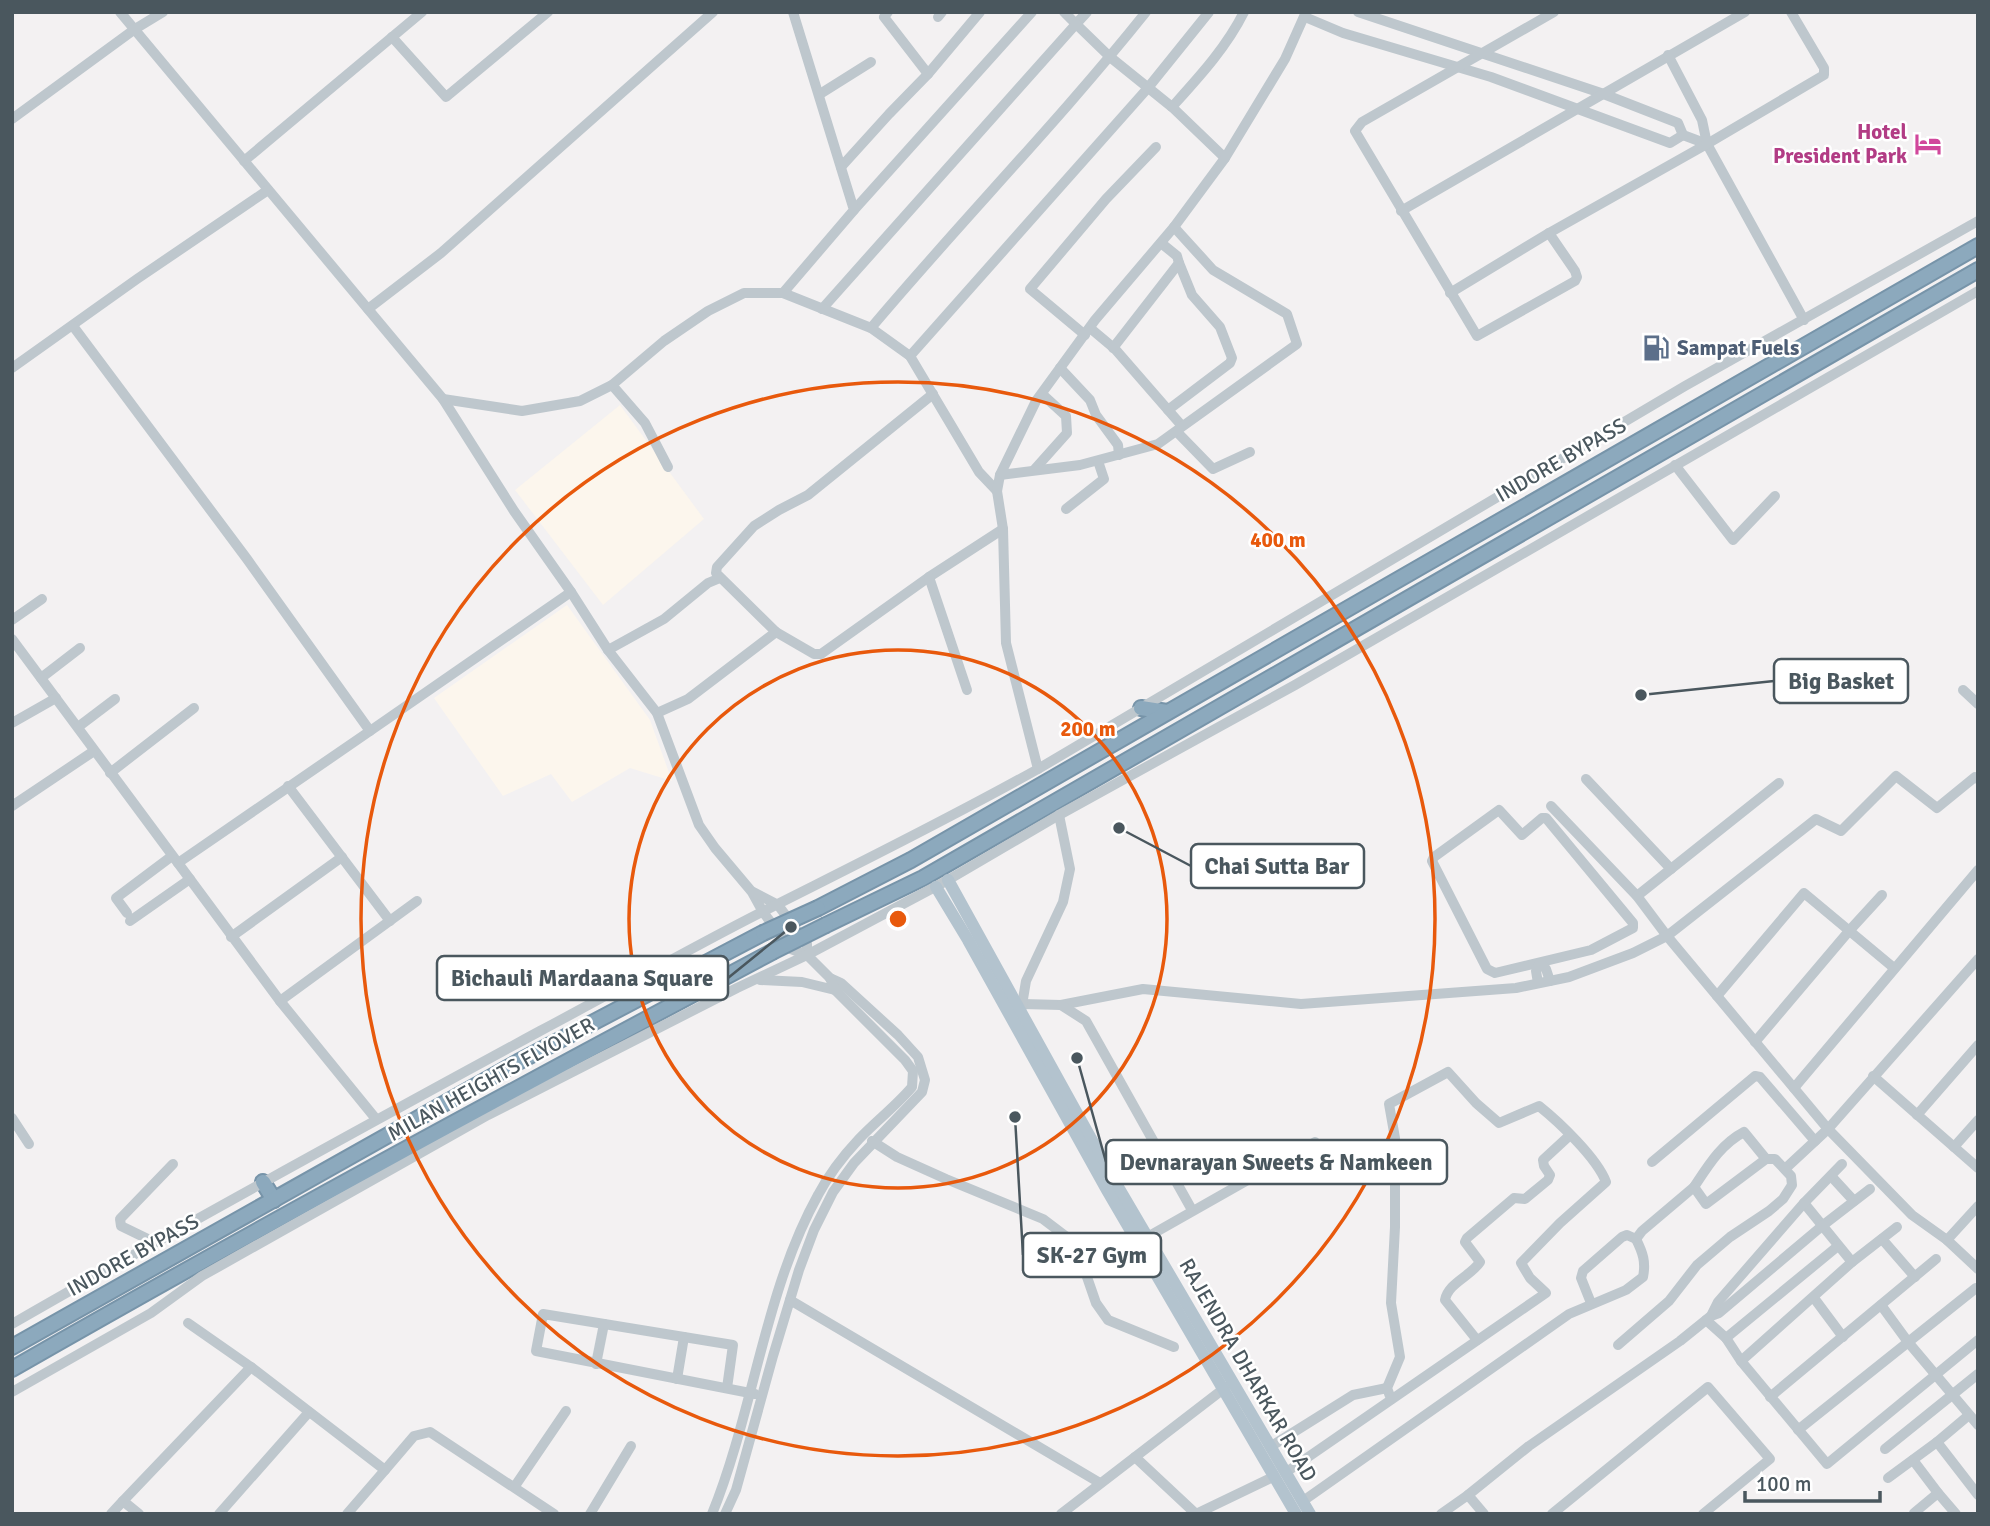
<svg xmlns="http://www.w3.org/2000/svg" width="1990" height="1526" viewBox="0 0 1990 1526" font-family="Signika,sans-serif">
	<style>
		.commercial { fill: #fcf6ed }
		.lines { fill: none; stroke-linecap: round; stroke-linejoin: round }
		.highway-casing { stroke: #7794a9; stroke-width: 18 }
		.minor { stroke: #bec7cd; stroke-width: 10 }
		.major { stroke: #b3c3ce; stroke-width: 12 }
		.highway { stroke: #8ca9bd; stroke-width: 14 }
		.highway-bridge-casing { stroke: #7794a9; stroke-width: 18; stroke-linecap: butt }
		.highway-bridge { stroke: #8ca9bd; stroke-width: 14 }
		.ring { fill: none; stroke: #e8590c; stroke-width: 3.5 }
		.labels { text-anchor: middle; stroke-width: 5; stroke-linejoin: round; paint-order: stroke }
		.hotel-label { font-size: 21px; font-weight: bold; fill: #b23c85; stroke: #fff; text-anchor: end }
		.service-label { font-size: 21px; font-weight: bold; fill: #4e5e75; stroke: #fff; text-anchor: start }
		.street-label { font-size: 21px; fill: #4a575e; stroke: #fff }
		.centre { fill: #e8590c; stroke: #fff; stroke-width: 3.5 }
		.ring-label { font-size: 21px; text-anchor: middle; font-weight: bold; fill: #e8590c; stroke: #fff; stroke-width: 5; stroke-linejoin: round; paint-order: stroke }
		.leader { fill: none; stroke: #4a575e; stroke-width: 2.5 }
		.callout-dot { fill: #4a575e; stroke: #fff; stroke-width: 2.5 }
		.callout { fill: #fff; stroke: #4a575e; stroke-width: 2.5 }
		.callout-label { font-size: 23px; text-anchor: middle; font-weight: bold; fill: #4a575e }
	</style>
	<rect width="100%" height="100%" fill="#f3f1f2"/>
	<g class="commercial">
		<path d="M 620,405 L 704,519 L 603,605 L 515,490 Z"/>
		<path d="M 567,605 L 650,720 L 672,781 L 630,768 L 572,802 L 551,774 L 503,796 L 434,698 Z"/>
	</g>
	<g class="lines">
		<g class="highway-casing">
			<g id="highway">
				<path d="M 1141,708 L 1167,712"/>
				<path d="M 818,908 L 911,860 L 1978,246"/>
				<path d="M 826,925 L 923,878 L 1978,270"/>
				<path d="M 263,1182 L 274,1200"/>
				<path d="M 12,1347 L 518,1062 L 763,933"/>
				<path d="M 12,1369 C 263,1225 517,1088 772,952"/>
			</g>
		</g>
		<g class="minor">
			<path d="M 120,12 L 443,399 L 514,511 L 571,592 L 608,650 L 657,713 L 699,825 L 715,848 L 752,892 L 763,912 L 791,949 L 807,955 L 830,978 L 841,983 L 898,1035 L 918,1057 L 925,1080 L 922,1092 L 854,1163 L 833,1192 L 814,1230 L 799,1270 L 773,1356 L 736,1490 L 725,1514"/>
			<path d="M 888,12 L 884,17 L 928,74"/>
			<path d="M 1064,12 L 1076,24 L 1087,12"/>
			<path d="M 1358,12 L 1601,93 L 1678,123 L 1683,135"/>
			<path d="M 938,17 L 942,12"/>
			<path d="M 1305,17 L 1343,33 L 1491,77 L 1670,143 L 1683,135"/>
			<path d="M 392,37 L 446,97 L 548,12"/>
			<path d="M 820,94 L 871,62"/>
			<path d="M 1172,107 C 1199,77 1226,48 1244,12"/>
			<path d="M 12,119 L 135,29 L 163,12"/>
			<path d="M 1683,135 L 1707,144 L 1804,320"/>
			<path d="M 1707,144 L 1824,75 L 1824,68 L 1791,12"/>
			<path d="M 244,161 L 422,12"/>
			<path d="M 841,167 L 889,114 L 928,74 L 980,12"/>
			<path d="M 854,210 L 1032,12"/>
			<path d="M 1401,211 L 1745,12"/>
			<path d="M 1549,233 L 1575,271 L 1577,277 L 1575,281 L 1477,336 L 1355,131 L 1362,122 L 1554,12"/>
			<path d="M 1161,243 L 1177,256 L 1179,263"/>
			<path d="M 783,293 L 854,210 L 793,12"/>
			<path d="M 1450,293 L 1549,233 L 1707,144 L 1702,120 L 1668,55"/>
			<path d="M 368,309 L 441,253 L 713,12"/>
			<path d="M 822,309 L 1076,24 L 1110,57 L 1172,107 L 1225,158"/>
			<path d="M 871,328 C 961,221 1059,121 1146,12"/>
			<path d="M 1090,328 L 1115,349 L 1182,426"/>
			<path d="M 1085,335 L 1030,289 L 1106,199 L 1156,147"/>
			<path d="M 1113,348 L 1179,263 L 1192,295 L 1220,327 L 1232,358 L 1230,363 L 1168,410"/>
			<path d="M 910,356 L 1147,89 L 1209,12"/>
			<path d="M 12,368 L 137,279 L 268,190"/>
			<path d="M 1060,368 L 1090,400 L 1096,415 L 1118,445 L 1119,455"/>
			<path d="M 612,385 L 645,423 L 668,467"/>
			<path d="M 933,394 L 808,495 L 779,510 L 754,526 L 717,567 L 716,573 L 776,632 L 814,654 L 821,654 L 929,577 L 1003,529"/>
			<path d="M 443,399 L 522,411 L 580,401 L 612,385 L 664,341 L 708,311 L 744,293 L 783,293 L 871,328 L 910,356 L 979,472 L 997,491"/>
			<path d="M 1177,432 L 1213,469 L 1250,452"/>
			<path d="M 1675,465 L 1733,540 L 1775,496"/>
			<path d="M 1034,470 L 1067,433 L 1066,416 L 1042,394"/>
			<path d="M 1000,475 L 1080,465 L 1158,444 L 1297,344 L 1287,314 L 1213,270 L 1174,227"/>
			<path d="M 1066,509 L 1104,479 L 1098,461"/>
			<path d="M 929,577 L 967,690"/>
			<path d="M 12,620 L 42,599"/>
			<path d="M 12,639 L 178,863 L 370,731 L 247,559 L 73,326"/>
			<path d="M 608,650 L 664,619 L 708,583 L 720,578"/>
			<path d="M 41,678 L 80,648"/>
			<path d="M 1963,690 L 1978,704"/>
			<path d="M 657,713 L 688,699 L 776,632"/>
			<path d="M 12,723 L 56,698"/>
			<path d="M 78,727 L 115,699"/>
			<path d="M 370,731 L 571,592"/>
			<path d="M 1038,769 L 1006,643 L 1003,529 L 997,491 L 1000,475 L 1036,401 L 1095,320 L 1174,227 L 1225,158 L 1285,59 L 1306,12"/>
			<path d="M 110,773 L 194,708"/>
			<path d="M 1586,779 L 1671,869"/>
			<path d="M 288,786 L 390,921"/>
			<path d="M 12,806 L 94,751"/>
			<path d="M 1551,806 L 1637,896 L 1667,936 L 1828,1129 L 1912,1215 L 1947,1240 L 1978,1269"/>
			<path d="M 1499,810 L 1522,835 L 1542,818 L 1546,818 L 1633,923 L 1633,928 L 1591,950 L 1495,973 L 1487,969 L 1432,861 L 1434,857 Z"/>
			<path d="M 178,863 L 280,1001 L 376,1119"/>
			<path d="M 753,892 L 778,905 L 807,944 L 807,955"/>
			<path d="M 1637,896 L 1779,783"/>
			<path d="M 127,913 L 116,898 L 172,856"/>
			<path d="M 130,921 L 190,879"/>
			<path d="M 231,937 L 342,857"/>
			<path d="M 760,980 L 802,982 L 835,990"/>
			<path d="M 1538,983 L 1536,971 L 1540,963 L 1546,969 L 1550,981"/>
			<path d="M 1717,996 L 1804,893 L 1894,968"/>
			<path d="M 280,1001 L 417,901"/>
			<path d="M 1023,1004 L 1061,1005 L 1143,989 L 1301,1004 L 1516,988 L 1569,977 L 1633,953 L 1667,936 L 1816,819 L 1841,831 L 1896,776 L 1937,808 L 1975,777 L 1978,779"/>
			<path d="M 1061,1005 L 1086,1021 L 1192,1210"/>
			<path d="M 1021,1011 L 1026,981 L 1063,902 L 1070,869 L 1059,815"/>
			<path d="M 1755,1042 L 1849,931 L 1882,895"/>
			<path d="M 1873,1076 L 1978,1168"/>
			<path d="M 1794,1088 L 1978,870"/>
			<path d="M 1917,1115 L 1978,1045"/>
			<path d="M 12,1118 L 29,1144"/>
			<path d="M 872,1141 L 897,1157 L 946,1179 L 1043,1219 L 1072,1241 L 1078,1251 L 1096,1303 L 1108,1320 L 1174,1347"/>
			<path d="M 1954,1147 L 1978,1120"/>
			<path d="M 1652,1162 L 1755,1076 L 1760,1077 L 1815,1141"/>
			<path d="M 1786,1168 L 1828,1129 L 1978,959"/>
			<path d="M 1831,1176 L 1854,1201"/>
			<path d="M 1694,1187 C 1708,1166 1721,1144 1744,1132 L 1766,1159"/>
			<path d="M 1804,1203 L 1852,1262"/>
			<path d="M 1882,1239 L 1915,1277"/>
			<path d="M 1142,1240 L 1315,1142"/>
			<path d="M 1947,1240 L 1978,1206"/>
			<path d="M 154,1242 L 121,1226 L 120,1219 L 173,1164"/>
			<path d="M 1838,1246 L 1726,1338 L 1741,1361 L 1827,1464 L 1978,1340"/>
			<path d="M 1814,1298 L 1843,1337"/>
			<path d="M 790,1300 L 1100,1483"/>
			<path d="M 1591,1303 L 1581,1278 L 1583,1271 L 1622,1237 L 1627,1235 L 1636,1239 L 1642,1231 L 1694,1187 L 1706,1204 L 1766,1159 L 1775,1159 L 1791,1176 L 1792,1185 L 1783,1199 L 1769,1211 L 1730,1237 L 1697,1265 L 1669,1301 L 1618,1345"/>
			<path d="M 1881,1305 L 1908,1342 L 1978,1425"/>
			<path d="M 1711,1316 L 1719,1313 L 1822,1226 L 1870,1189"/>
			<path d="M 1706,1320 L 1726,1338"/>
			<path d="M 188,1323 L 251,1367 L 385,1470 L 414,1436 L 430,1432 L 554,1514"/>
			<path d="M 12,1324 C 187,1223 363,1127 540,1031 C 614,992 687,950 762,912 C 855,865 947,820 1038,769 L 1685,386 L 1978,221"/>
			<path d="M 1477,1340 L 1445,1300 C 1448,1283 1471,1276 1480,1262 L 1465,1242 L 1467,1238 L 1514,1198 L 1525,1199 L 1548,1180 L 1550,1175 L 1544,1166 L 1543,1160 L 1569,1136"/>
			<path d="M 1741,1361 L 1852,1262 L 1897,1227"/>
			<path d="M 596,1364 L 604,1324"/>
			<path d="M 677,1379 L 684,1337"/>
			<path d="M 727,1388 L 733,1345 L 543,1314 L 536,1351 L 755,1394"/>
			<path d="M 12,1392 L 151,1313 L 202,1276 L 488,1115 L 737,988 L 807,955 L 948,880 L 1059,815 L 1295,685 L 1978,291"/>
			<path d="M 1770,1397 L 1936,1259"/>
			<path d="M 1798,1430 L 1976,1288"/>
			<path d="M 1937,1442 L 1978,1495"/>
			<path d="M 1270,1447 L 1353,1395 L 1387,1388"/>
			<path d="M 1885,1449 L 1978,1374"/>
			<path d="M 1135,1457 L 1196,1514 L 1273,1477"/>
			<path d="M 1913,1460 L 1938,1493"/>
			<path d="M 1285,1473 L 1546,1293 L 1530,1278 L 1521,1263 L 1560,1223 L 1606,1182 C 1597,1158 1559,1122 1539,1106 L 1499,1123 L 1476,1103 L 1448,1072 L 1389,1104 L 1395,1138 L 1395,1227 L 1391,1303 L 1400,1357 L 1387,1388 L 1391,1399"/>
			<path d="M 1888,1478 L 1937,1442 L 1969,1415"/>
			<path d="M 515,1486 L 566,1411"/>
			<path d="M 1468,1495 L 1484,1514"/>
			<path d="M 123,1501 L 251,1367"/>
			<path d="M 1303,1501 L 1569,1314 L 1626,1290 L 1643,1277 C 1646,1262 1643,1253 1636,1239"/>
			<path d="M 1914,1513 L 1938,1493 L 1956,1514"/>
			<path d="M 111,1514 L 123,1501 L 139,1514"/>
			<path d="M 219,1514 L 309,1412"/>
			<path d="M 347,1514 L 385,1470"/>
			<path d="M 590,1514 L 631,1446"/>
			<path d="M 712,1514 C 754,1411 764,1292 818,1195 C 828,1176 844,1155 859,1139 C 876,1121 896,1106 912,1087 L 913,1071 L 905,1060 L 835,990 L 830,978"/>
			<path d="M 1061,1514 L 1226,1387"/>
			<path d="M 1441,1514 L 1468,1495 L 1529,1446 L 1680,1341 L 1711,1316 L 1718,1302 L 1804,1203 L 1842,1164"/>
			<path d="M 1552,1514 L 1708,1387 L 1770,1459 L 1703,1514"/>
		</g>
		<g class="major">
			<path d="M 948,880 L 1111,1175 L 1310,1514"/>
			<path d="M 936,887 L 968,940 L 1107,1190 L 1296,1514"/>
		</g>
		<use href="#highway" class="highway"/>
		<g class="highway-bridge-casing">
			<g id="highway-bridge">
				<path d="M 763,933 L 818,908"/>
				<path d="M 772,952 L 826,925"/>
			</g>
		</g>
		<use href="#highway-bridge" class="highway-bridge"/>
	</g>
	<g class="ring">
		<circle cx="898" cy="919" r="269"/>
		<circle cx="898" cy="919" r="537"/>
	</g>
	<defs>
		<g id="hotel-bare" transform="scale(2.1)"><path d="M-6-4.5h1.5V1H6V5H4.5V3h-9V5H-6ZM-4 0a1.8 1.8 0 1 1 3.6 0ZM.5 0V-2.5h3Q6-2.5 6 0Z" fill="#d1479c" stroke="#fff" stroke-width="2.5" paint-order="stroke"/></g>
		<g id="fuel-bare" transform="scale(2.1)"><path d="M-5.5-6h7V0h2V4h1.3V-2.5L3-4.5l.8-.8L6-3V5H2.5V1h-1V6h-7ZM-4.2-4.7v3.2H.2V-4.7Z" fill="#5c6f8a" stroke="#fff" stroke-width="2.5" paint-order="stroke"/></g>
	</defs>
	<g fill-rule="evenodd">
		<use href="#hotel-bare" x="1928" y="144"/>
		<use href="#fuel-bare" x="1656" y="348"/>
	</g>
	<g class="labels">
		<g class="hotel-label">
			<text x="1907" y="139">Hotel<tspan x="1907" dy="24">President Park</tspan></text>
		</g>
		<g class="service-label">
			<text x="1677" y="355">Sampat Fuels</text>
		</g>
		<g class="street-label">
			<text transform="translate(1561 460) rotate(-30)" y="7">INDORE BYPASS</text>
			<text transform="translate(491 1079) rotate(-29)" y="7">MILAN HEIGHTS FLYOVER</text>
			<text transform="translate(133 1255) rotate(-29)" y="7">INDORE BYPASS</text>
			<text transform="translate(1248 1370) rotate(60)" y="7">RAJENDRA DHARKAR ROAD</text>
		</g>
	</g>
	<circle cx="898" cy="919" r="10" class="centre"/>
	<g class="ring-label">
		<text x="1278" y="547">400 m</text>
		<text x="1088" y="736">200 m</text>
	</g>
	<path class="leader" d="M1641 695L1774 681M1119 828L1191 866M791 927L728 978M1077 1058L1106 1162M1015 1117L1023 1255"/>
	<g class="callout-dot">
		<circle cx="1641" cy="695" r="7"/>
		<circle cx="1119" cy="828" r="7"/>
		<circle cx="791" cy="927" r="7"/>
		<circle cx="1077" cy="1058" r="7"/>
		<circle cx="1015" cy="1117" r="7"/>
	</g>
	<g class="callout">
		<rect x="1774" y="659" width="134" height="44" rx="7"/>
		<rect x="1191" y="844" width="173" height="44" rx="7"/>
		<rect x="437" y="956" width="291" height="44" rx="7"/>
		<rect x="1106" y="1140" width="341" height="44" rx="7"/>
		<rect x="1023" y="1233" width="138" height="44" rx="7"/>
	</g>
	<g class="callout-label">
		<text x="1841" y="689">Big Basket</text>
		<text x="1277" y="874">Chai Sutta Bar</text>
		<text x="582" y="986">Bichauli Mardaana Square</text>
		<text x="1276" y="1170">Devnarayan Sweets &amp; Namkeen</text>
		<text x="1092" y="1263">SK-27 Gym</text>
	</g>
	<rect width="1990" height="1526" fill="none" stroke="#4a575e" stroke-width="28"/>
	<path d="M1745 1491v10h135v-10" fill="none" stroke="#4a575e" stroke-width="3.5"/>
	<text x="1756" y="1491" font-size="21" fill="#4a575e" stroke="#ffffff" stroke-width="5" paint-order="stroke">100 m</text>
</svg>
